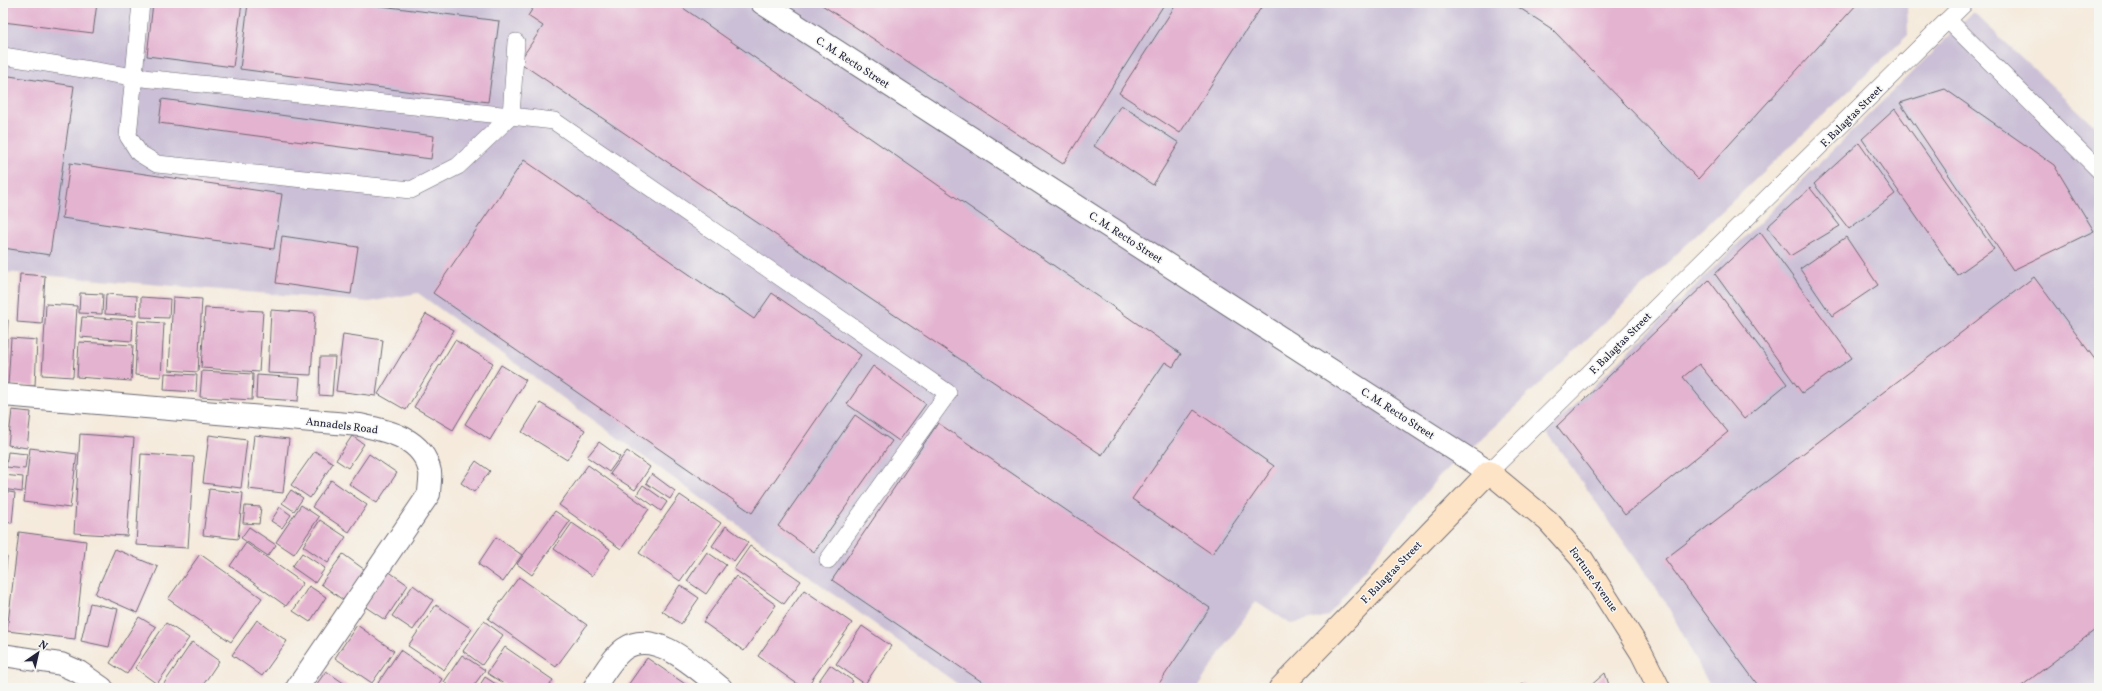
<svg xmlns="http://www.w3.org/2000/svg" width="2102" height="691" viewBox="0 0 2102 691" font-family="Vollkorn,serif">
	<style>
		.industrial { fill: #cabfd6 }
		.building { fill: #e4b3d0 }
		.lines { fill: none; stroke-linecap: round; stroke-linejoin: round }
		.service-casing { stroke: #6c6873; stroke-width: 18 }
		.minor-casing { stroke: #6c6873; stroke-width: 24 }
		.tertiary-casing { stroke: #6c6873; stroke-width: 24 }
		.secondary-casing { stroke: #6c6873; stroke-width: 24 }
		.service { stroke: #fff; stroke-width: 17 }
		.minor { stroke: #fff; stroke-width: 22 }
		.tertiary { stroke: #fff; stroke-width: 22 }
		.secondary { stroke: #fee4c6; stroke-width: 22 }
		.labels { text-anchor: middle; stroke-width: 3; stroke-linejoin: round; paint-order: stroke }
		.street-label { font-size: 11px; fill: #22223b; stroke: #f6f6f2 }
	</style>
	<rect width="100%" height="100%" fill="#f6f6f2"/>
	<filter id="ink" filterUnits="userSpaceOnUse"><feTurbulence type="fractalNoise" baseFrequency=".025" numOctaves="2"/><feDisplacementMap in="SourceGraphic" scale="8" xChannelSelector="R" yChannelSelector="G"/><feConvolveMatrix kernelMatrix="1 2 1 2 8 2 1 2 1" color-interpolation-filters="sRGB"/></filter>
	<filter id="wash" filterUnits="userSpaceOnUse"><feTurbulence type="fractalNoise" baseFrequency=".012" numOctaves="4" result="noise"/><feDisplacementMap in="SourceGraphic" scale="16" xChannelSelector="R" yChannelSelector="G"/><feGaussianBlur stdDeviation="0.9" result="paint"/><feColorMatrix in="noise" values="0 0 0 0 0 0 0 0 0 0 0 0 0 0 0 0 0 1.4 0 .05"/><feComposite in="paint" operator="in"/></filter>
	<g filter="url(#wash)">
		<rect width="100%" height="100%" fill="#f5eadb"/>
		<g class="industrial">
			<path d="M 3,3 L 1907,3 L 1908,35 L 1496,425 L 1439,476 L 1328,616 L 1291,624 L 1256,601 L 1197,688 L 963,688 L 418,293 L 369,302 L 3,272 Z"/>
			<path d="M 1973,12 L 2099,130 L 2099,688 L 1711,688 L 1665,601 L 1547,432 Z"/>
		</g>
		<g id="blocks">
			<g class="building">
				<path d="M 3,3 L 97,3 L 93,33 L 3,22 Z"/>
				<path d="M 153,3 L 242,3 L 233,67 L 147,56 Z"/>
				<path d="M 248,3 L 358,3 L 499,21 L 488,102 L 240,69 Z"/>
				<path d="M 536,3 L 676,3 L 1181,354 L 1173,367 L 1165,362 L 1102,455 L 519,62 L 543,26 L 528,16 Z"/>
				<path d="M 819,3 L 1165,3 L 1063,164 Z"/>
				<path d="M 1177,3 L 1264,3 L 1180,133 L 1119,93 Z"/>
				<path d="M 1512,3 L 1858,3 L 1698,179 L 1552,29 Z"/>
				<path d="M 3,75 L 74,86 L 50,255 L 3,248 Z"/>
				<path d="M 1945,89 L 2054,165 L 2094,231 L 2013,270 L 1900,103 Z"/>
				<path d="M 162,99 L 434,136 L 431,159 L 159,123 Z"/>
				<path d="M 1121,105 L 1179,143 L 1153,185 L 1094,146 Z"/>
				<path d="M 1895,109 L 1994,249 L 1957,275 L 1862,139 Z"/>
				<path d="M 1859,143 L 1895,194 L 1849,229 L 1814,184 Z"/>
				<path d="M 524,160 L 754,319 L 772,293 L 861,355 L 752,513 L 433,293 Z"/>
				<path d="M 70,163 L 282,194 L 274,249 L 62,218 Z"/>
				<path d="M 1810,188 L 1840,226 L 1790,256 L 1767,227 Z"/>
				<path d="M 1760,232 L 1852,358 L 1802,393 L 1715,274 Z"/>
				<path d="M 282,236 L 358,247 L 351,294 L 276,283 Z"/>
				<path d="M 1846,237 L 1878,285 L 1832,316 L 1800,269 Z"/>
				<path d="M 20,274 L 45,276 L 42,324 L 17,322 Z"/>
				<path d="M 2034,277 L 2099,365 L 2099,627 L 2019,688 L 1760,688 L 1665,559 Z"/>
				<path d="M 1709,280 L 1787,384 L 1744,419 L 1699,364 L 1683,377 L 1728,432 L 1625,515 L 1557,426 Z"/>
				<path d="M 80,293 L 103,294 L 102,314 L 79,313 Z"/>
				<path d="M 106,294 L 137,296 L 136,316 L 105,314 Z"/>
				<path d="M 141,297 L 170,299 L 169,318 L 141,317 Z"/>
				<path d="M 173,297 L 202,299 L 198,372 L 169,370 Z"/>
				<path d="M 46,304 L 77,306 L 73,377 L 42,375 Z"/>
				<path d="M 205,308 L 263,311 L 259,372 L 201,368 Z"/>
				<path d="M 271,310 L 315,313 L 311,375 L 268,373 Z"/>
				<path d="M 426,314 L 454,330 L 406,410 L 378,394 Z"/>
				<path d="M 82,317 L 133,320 L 132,341 L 80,337 Z"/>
				<path d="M 3,320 L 8,320 L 5,375 L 3,375 Z"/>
				<path d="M 138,321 L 164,323 L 161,377 L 135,375 Z"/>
				<path d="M 343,334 L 383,340 L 376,396 L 336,391 Z"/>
				<path d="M 11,338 L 37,340 L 35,386 L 8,385 Z"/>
				<path d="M 455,340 L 493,363 L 453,430 L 414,407 Z"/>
				<path d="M 79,342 L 133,345 L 131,381 L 77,377 Z"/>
				<path d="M 320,357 L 335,357 L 332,396 L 319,395 Z"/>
				<path d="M 501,365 L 526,380 L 490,440 L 465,424 Z"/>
				<path d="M 873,366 L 926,404 L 899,441 L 847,404 Z"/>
				<path d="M 202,371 L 253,374 L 252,400 L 200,397 Z"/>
				<path d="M 165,373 L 197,375 L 196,392 L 164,390 Z"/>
				<path d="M 257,375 L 300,378 L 298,401 L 256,398 Z"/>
				<path d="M 540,403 L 585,430 L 567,460 L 522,432 Z"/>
				<path d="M 12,410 L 31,412 L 27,448 L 8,445 Z"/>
				<path d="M 1194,410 L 1274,466 L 1212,554 L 1132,499 Z"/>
				<path d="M 855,415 L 892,441 L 814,552 L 778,526 Z"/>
				<path d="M 938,423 L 1210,608 L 1156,688 L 991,688 L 832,580 Z"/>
				<path d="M 80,434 L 134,438 L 127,536 L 74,533 Z"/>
				<path d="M 209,435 L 247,440 L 241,488 L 203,483 Z"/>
				<path d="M 254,435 L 289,439 L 283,493 L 248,489 Z"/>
				<path d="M 352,436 L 364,444 L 348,468 L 336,460 Z"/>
				<path d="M 599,442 L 620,457 L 609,472 L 587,457 Z"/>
				<path d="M 30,448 L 77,454 L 70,508 L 24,502 Z"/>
				<path d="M 315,451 L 333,463 L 310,498 L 291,485 Z"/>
				<path d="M 627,451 L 650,467 L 635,490 L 610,474 Z"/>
				<path d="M 8,452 L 27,454 L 25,469 L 6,467 Z"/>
				<path d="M 141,454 L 194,457 L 188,548 L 136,545 Z"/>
				<path d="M 369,454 L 397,473 L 377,503 L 349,484 Z"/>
				<path d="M 476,461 L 490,471 L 474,492 L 461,483 Z"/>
				<path d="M 588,465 L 649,509 L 621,549 L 559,505 Z"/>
				<path d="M 652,474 L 675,491 L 670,499 L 646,483 Z"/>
				<path d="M 3,475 L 23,477 L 22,492 L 3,489 Z"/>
				<path d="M 331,480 L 367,505 L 349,532 L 312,507 Z"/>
				<path d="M 643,485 L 667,502 L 661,511 L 637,494 Z"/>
				<path d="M 209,489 L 243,493 L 238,539 L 203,535 Z"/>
				<path d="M 291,490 L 303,498 L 294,511 L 282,503 Z"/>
				<path d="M 3,491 L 15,493 L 12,523 L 3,522 Z"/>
				<path d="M 680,495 L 721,523 L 680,581 L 639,553 Z"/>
				<path d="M 301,505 L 319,517 L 294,554 L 276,542 Z"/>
				<path d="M 245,506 L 261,507 L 259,524 L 243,523 Z"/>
				<path d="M 280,507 L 291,515 L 282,528 L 271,521 Z"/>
				<path d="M 555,511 L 570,521 L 532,575 L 517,564 Z"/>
				<path d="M 320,520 L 346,537 L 328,563 L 303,546 Z"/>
				<path d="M 572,523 L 610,549 L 592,576 L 554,549 Z"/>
				<path d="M 726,526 L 748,542 L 734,561 L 712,546 Z"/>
				<path d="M 249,527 L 276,545 L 268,556 L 241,538 Z"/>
				<path d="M 19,532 L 86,541 L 75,639 L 7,631 Z"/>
				<path d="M 496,537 L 522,555 L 503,582 L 478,564 Z"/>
				<path d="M 246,543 L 303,583 L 286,606 L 230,566 Z"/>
				<path d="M 750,546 L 801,581 L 784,604 L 734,569 Z"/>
				<path d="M 115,549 L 158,567 L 138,613 L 95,594 Z"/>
				<path d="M 707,552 L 726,565 L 706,594 L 687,581 Z"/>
				<path d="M 302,553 L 325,568 L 315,583 L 292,567 Z"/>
				<path d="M 200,554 L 262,598 L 231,642 L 168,599 Z"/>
				<path d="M 343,554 L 365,570 L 343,600 L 321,584 Z"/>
				<path d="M 3,556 L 7,557 L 4,587 L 3,587 Z"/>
				<path d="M 388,571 L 408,585 L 385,620 L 364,606 Z"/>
				<path d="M 736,576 L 776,605 L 744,651 L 703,622 Z"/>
				<path d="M 519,577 L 587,625 L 556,667 L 488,619 Z"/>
				<path d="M 413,585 L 433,600 L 413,630 L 392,616 Z"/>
				<path d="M 680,585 L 699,598 L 681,624 L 662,611 Z"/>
				<path d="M 309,586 L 326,597 L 310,622 L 293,611 Z"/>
				<path d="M 804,590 L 852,623 L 806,688 L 803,688 L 758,656 Z"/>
				<path d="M 90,603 L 118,609 L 109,647 L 81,641 Z"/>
				<path d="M 436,605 L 472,629 L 444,670 L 408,646 Z"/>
				<path d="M 139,617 L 156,627 L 127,674 L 110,663 Z"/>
				<path d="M 257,620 L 287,641 L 262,676 L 232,655 Z"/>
				<path d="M 484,621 L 503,635 L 482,665 L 463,651 Z"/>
				<path d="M 166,623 L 189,638 L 157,684 L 135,668 Z"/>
				<path d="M 357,625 L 394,651 L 372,683 L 335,658 Z"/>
				<path d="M 862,626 L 891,646 L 865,684 L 836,664 Z"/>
				<path d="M 192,642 L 219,661 L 201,688 L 167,688 L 163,685 Z"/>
				<path d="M 505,647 L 553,680 L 548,688 L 510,688 L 487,673 Z"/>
				<path d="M 400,650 L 442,679 L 436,688 L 385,688 L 378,683 Z"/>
				<path d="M 462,655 L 485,670 L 472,688 L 452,688 L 444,682 Z"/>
				<path d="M 647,658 L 691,688 L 626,688 Z"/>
				<path d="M 830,665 L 853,681 L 848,688 L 814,688 Z"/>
				<path d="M 326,671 L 351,688 L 314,688 Z"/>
				<path d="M 1605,673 L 1610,688 L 1588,688 Z"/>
				<path d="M 485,677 L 502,688 L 478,688 Z"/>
				<path d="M 1523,683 L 1528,688 L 1517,688 Z"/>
			</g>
		</g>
	</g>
	<g filter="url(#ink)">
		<use href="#blocks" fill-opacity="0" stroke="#6c6873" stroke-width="1"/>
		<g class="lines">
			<g class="service-casing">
				<g id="service">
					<path d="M 141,3 L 128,136 L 139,153 L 157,164 L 411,190 L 458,166 L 511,116 L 554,121 L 948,393 L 828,560"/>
					<path d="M 1948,20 L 2099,170"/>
					<path d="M 3,56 L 133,77 L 511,116 L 516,42"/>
					<path d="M 1489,472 L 1965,3"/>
				</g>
			</g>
			<g class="minor-casing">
				<g id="minor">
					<path d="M 3,395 L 360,425 C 389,431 423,438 430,472 C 431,478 429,487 429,494 L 297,688"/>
					<path d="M 3,655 L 61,664 L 79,672 L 102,688"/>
					<path d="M 594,688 C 602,676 612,658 624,649 C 655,627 698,670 721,688"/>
				</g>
			</g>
			<g class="tertiary-casing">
				<path id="tertiary" d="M 762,3 L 1489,472"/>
			</g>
			<g class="secondary-casing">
				<path id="secondary" d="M 1280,688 L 1489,472 L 1548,521 L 1582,559 L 1641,652 L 1659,688"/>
			</g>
			<use href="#service" class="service"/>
			<use href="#minor" class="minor"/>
			<use href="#tertiary" class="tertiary"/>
			<use href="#secondary" class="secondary"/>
		</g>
	</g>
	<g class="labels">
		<g class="street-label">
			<text transform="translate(853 62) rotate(33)" y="4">C. M. Recto Street</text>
			<text transform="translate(1851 116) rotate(-45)" y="4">F. Balagtas Street</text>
			<text transform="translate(1126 237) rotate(33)" y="4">C. M. Recto Street</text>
			<text transform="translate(1620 343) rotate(-45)" y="4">F. Balagtas Street</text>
			<text transform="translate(1398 413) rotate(33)" y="4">C. M. Recto Street</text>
			<text transform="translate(342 425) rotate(7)" y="4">Annadels Road</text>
			<text transform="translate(1391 572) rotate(-46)" y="4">F. Balagtas Street</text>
			<text transform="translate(1594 579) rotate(55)" y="4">Fortune Avenue</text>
		</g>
	</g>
	<rect width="2102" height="691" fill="none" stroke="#f6f6f2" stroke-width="16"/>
	<g transform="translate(38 653) rotate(34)" stroke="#f6f6f2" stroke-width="3" paint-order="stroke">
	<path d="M0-3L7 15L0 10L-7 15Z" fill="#22223b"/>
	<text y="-6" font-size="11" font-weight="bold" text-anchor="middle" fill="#22223b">N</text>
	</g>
</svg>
